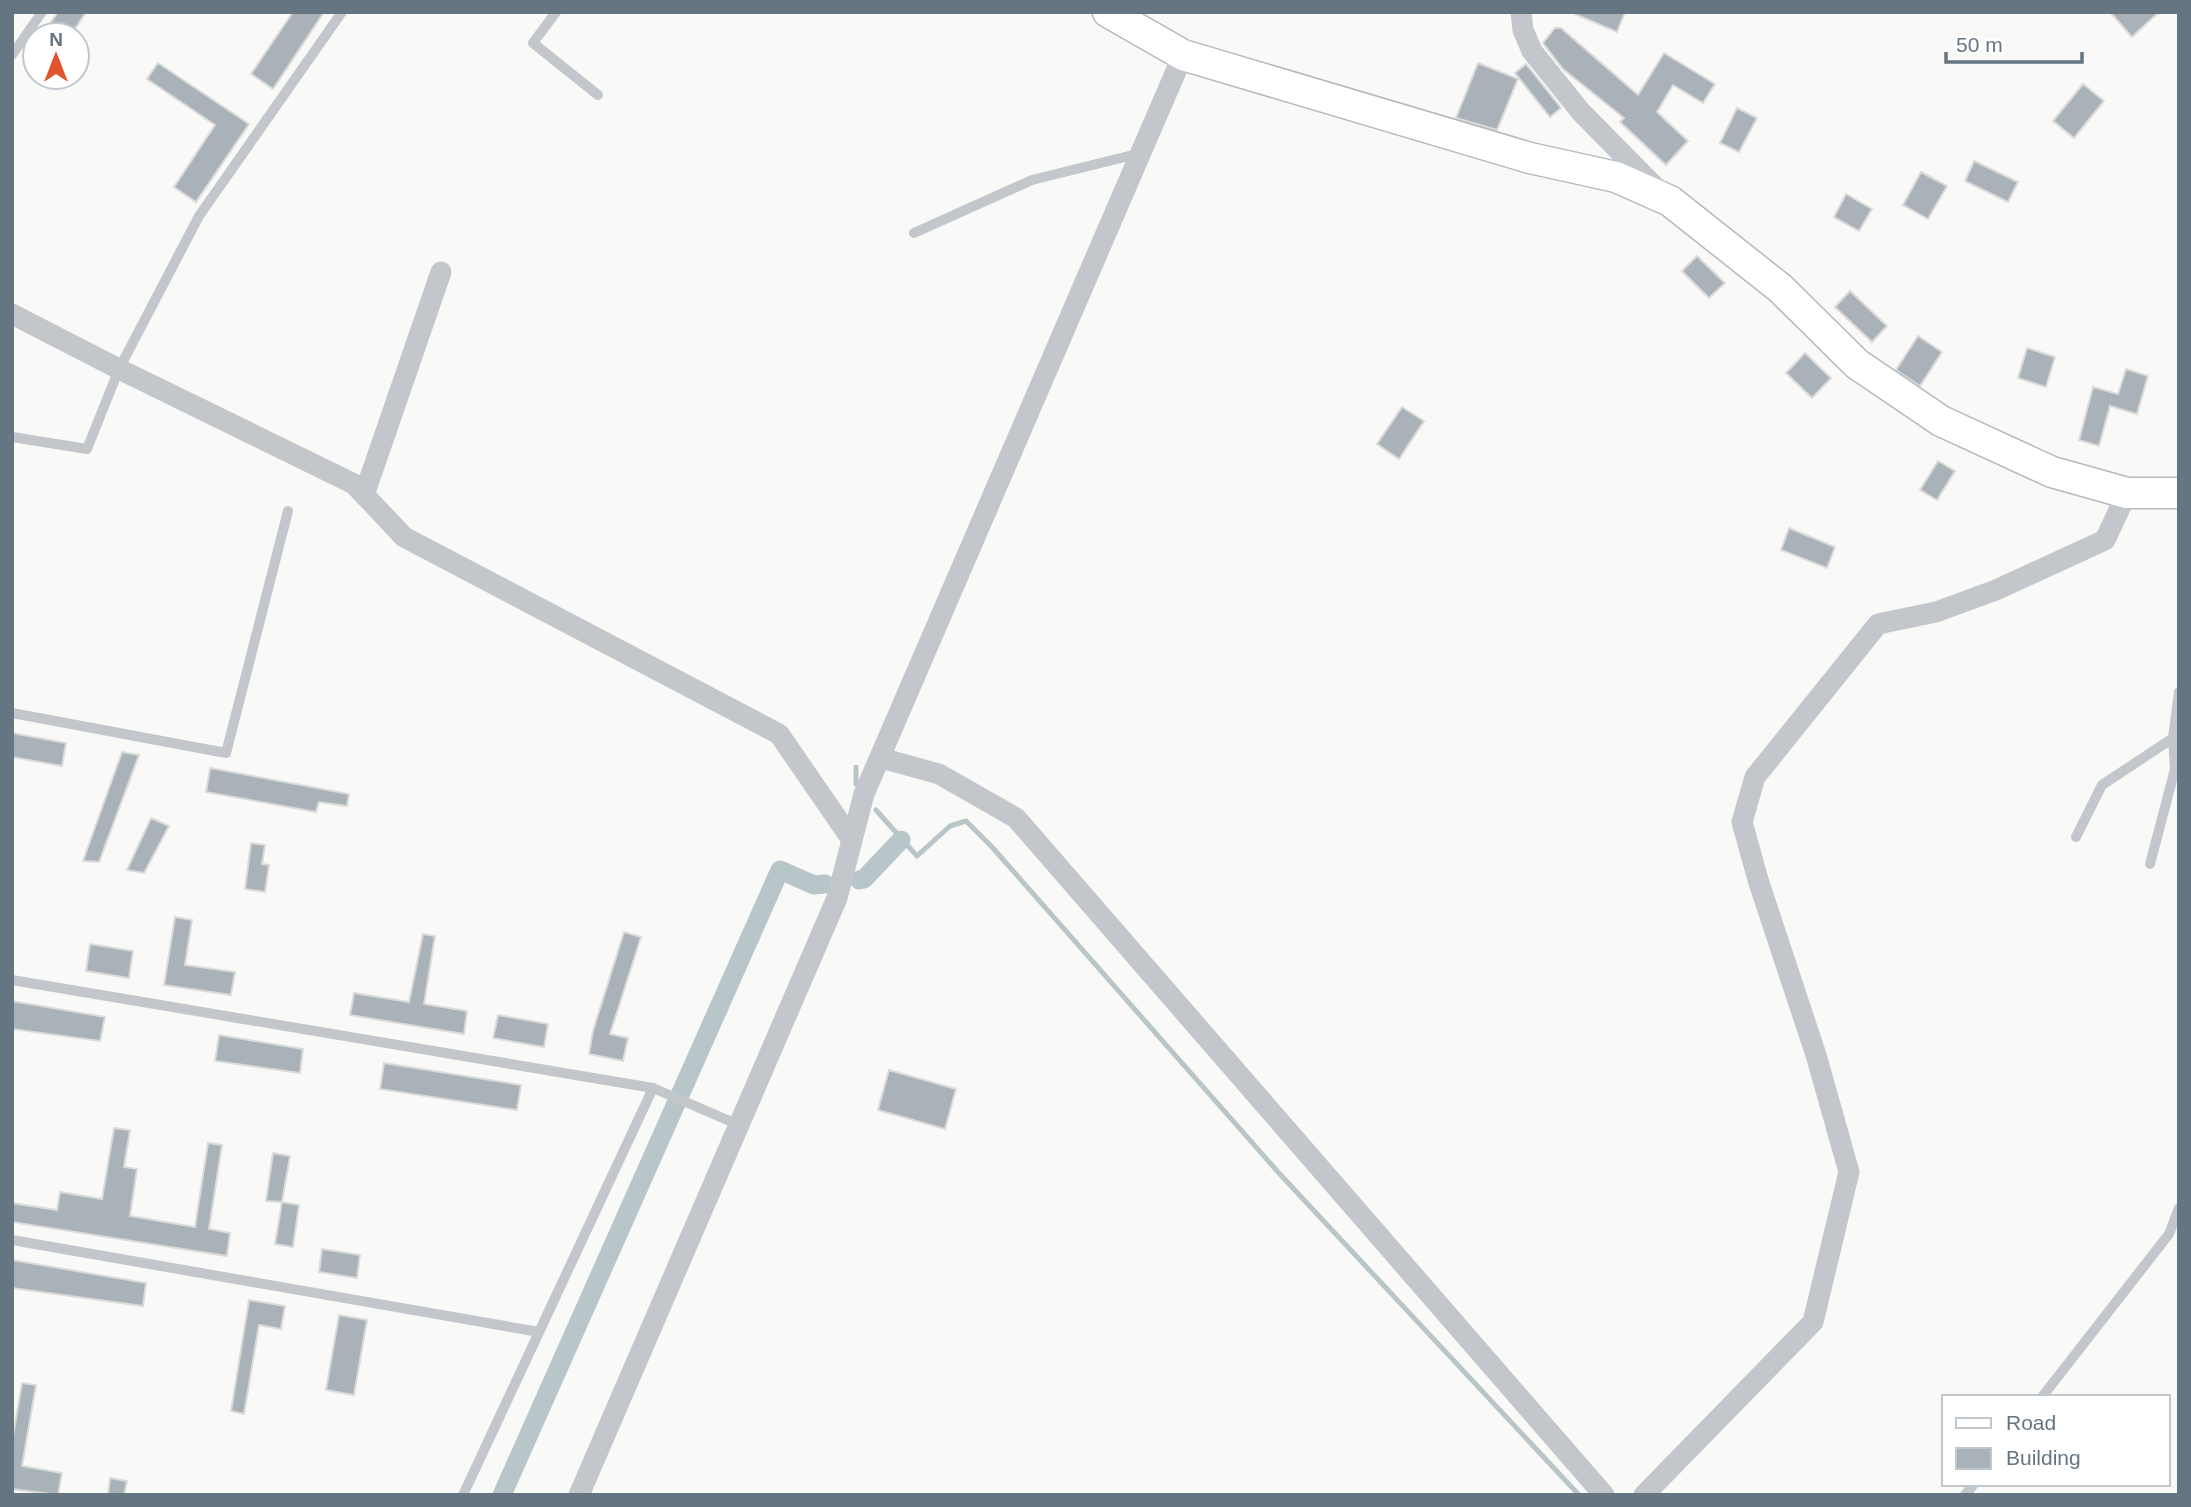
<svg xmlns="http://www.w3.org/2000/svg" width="2191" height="1507" viewBox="0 0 2191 1507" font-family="Helvetica,sans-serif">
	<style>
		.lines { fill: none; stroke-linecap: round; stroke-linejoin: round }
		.stream { stroke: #b8c6c9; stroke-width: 5 }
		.canal { stroke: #b8c6c9; stroke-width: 19 }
		.building { fill: #a9b2b8; stroke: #dbdbd9; stroke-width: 2 }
		.secondary-casing { stroke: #b3b9be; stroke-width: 33 }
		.lane { stroke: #c3c7cb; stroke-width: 10 }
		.street { stroke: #c3c7cb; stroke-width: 21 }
		.secondary { stroke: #fff; stroke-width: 30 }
	</style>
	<rect width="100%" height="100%" fill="#f9f9f7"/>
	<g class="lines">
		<g class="stream">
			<path d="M 856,767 L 856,784"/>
			<path d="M 876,810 L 917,856 L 950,826 L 966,821 L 992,847 L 1277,1171 L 1579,1495"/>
		</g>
		<g class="canal">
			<path d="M 859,880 L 864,879 L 901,840"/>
			<path d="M 502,1495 L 780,870 L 814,885 L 825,884"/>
		</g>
	</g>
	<g class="building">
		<path d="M 58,12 L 86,12 L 71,35 L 42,35 Z"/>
		<path d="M 293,12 L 324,12 L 273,89 L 251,74 Z"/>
		<path d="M 1570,12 L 1625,12 L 1617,32 Z"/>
		<path d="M 2110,12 L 2159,12 L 2132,37 Z"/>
		<path d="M 1555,28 L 1561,28 L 1638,95 L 1664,53 L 1715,84 L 1703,103 L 1673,85 L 1657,112 L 1688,141 L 1666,165 L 1620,122 L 1624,118 L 1563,69 L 1543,43 Z"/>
		<path d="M 158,63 L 249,124 L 196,202 L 174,187 L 215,125 L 147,79 Z"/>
		<path d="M 1478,63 L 1518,79 L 1497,130 L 1456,118 Z"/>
		<path d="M 1526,64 L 1561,108 L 1550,117 L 1515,73 Z"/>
		<path d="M 2083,84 L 2104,101 L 2074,138 L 2053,121 Z"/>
		<path d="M 1737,108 L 1757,118 L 1739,152 L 1720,143 Z"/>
		<path d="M 1974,161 L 2018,182 L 2008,202 L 1965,181 Z"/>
		<path d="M 1921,172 L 1947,186 L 1928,219 L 1903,205 Z"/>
		<path d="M 1846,194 L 1872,209 L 1859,231 L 1834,217 Z"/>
		<path d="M 1697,256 L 1725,283 L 1709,298 L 1682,271 Z"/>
		<path d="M 1850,291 L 1887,326 L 1872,342 L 1835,307 Z"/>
		<path d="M 1918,336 L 1942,352 L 1920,386 L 1896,370 Z"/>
		<path d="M 2027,348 L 2055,357 L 2046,387 L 2018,378 Z"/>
		<path d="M 1805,353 L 1831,378 L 1812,398 L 1786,373 Z"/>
		<path d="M 2126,369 L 2148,376 L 2137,414 L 2110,406 L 2099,446 L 2079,440 L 2093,387 L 2118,394 Z"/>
		<path d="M 1402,407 L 1424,421 L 1399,459 L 1377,444 Z"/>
		<path d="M 1938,461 L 1955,471 L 1937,500 L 1920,490 Z"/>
		<path d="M 1789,528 L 1835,547 L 1827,568 L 1781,550 Z"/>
		<path d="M 12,733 L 66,743 L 62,766 L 12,757 Z"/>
		<path d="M 122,752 L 139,755 L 99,862 L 83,861 Z"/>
		<path d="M 210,768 L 349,794 L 347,806 L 319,802 L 316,812 L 206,792 Z"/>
		<path d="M 151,818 L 169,826 L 144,873 L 127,870 Z"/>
		<path d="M 251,843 L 265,845 L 262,864 L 269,865 L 265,892 L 245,889 Z"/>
		<path d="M 175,917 L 192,920 L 185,965 L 235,972 L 231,995 L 164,985 Z"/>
		<path d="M 624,932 L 641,937 L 610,1034 L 628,1038 L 623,1061 L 589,1054 L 593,1031 Z"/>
		<path d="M 423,934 L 435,936 L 424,1004 L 467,1011 L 464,1034 L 350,1015 L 354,993 L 409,1002 Z"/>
		<path d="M 90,944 L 133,951 L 129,978 L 86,971 Z"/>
		<path d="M 12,1001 L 105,1017 L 100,1041 L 12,1029 Z"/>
		<path d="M 498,1015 L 548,1024 L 544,1047 L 493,1038 Z"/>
		<path d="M 219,1035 L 303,1049 L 300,1073 L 215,1061 Z"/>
		<path d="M 384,1063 L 521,1085 L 517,1110 L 380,1089 Z"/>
		<path d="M 889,1070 L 956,1089 L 945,1129 L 878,1110 Z"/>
		<path d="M 114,1128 L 130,1130 L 124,1167 L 137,1169 L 130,1216 L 195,1227 L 208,1143 L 222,1145 L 209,1229 L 230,1233 L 227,1256 L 12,1222 L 12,1203 L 57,1210 L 60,1192 L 102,1199 Z"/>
		<path d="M 273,1153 L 290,1156 L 282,1202 L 266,1201 Z"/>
		<path d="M 282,1202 L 299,1205 L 293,1247 L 275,1244 Z"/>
		<path d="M 322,1249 L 360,1255 L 357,1278 L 319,1272 Z"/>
		<path d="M 12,1260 L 146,1283 L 143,1306 L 12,1288 Z"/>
		<path d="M 249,1300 L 285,1306 L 281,1329 L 259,1325 L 244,1414 L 231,1411 Z"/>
		<path d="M 339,1315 L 367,1320 L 354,1395 L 326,1390 Z"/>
		<path d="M 22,1383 L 36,1385 L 22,1466 L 62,1473 L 58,1495 L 12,1489 L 12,1442 Z"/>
		<path d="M 110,1478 L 127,1481 L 124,1495 L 108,1495 Z"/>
	</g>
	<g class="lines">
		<g class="secondary-casing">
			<path id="secondary" d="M 1108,12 L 1183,55 L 1530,158 L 1616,177 L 1670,201 L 1780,288 L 1857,364 L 1941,421 L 2052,472 L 2127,493 L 2179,493"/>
		</g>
		<g class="lane">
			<path d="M 556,12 L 533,43 L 598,95"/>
			<path d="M 12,55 L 42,12"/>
			<path d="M 914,233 L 1032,180 L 1141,153"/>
			<path d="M 12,437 L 87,449 L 119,369 L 199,216 L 342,12"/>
			<path d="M 12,713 L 226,753 L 288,511"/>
			<path d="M 2076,837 L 2102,785 L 2173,738"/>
			<path d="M 2150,864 L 2175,769 L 2173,738 L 2179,692"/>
			<path d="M 12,980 L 653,1088 L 739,1125"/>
			<path d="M 12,1240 L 539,1332"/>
			<path d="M 2042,1397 L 2169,1234 L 2179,1208"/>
			<path d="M 463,1495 L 653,1088"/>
			<path d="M 1965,1495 L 1974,1484"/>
		</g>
		<g class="street">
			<path d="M 1521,12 L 1523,30 L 1532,51 L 1581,112 L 1658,190"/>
			<path d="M 12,314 L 119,369 L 354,484 L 404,537 L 779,734 L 852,840"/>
			<path d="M 364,495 L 441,272"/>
			<path d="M 881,758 L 939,774 L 1016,818 L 1604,1495"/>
			<path d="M 579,1495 L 837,898 L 864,794 L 1183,55"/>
			<path d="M 1644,1495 L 1813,1322 L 1849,1172 L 1816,1055 L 1759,883 L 1742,822 L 1755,777 L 1878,624 L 1936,612 L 1996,590 L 2105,540 L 2127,493"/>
		</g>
		<use href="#secondary" class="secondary"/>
	</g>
	<rect width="2191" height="1507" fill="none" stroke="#657682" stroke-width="28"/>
	<rect x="1942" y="1395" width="228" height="91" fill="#ffffff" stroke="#c1c8cd" stroke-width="2"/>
	<rect x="1956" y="1418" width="35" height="10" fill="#ffffff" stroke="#c1c8cd" stroke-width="2"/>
	<text x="2006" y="1430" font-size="21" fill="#657682">Road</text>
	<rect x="1956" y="1448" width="35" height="21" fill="#a9b2b8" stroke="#c1c8cd" stroke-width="2"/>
	<text x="2006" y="1465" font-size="21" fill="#657682">Building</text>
	<g transform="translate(56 56)"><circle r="33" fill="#ffffff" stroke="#c1c8cd" stroke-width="2"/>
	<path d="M0-5L12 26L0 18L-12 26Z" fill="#e2532e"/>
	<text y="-10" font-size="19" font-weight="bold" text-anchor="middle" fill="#657682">N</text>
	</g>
	<path d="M1946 52v10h136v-10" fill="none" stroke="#657682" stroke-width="3.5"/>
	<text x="1956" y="52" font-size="21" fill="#657682" stroke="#ffffff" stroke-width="5" paint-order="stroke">50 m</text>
</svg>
